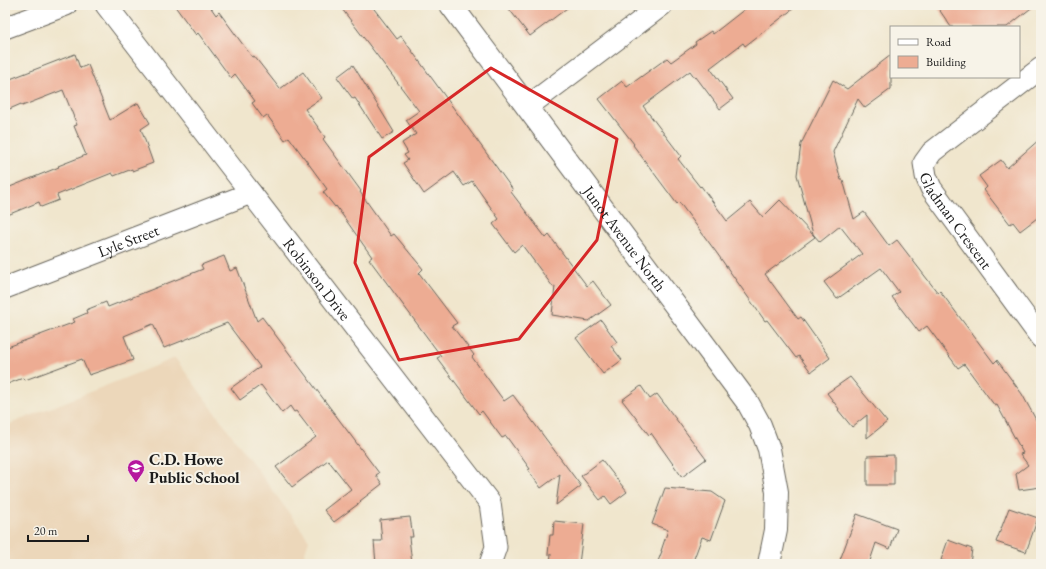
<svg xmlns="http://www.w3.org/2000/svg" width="1046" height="569" viewBox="0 0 1046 569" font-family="'EB Garamond',serif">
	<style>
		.built { fill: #ecd7ba }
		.building { fill: #edac93 }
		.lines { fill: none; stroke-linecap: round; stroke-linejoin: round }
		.minor-casing { stroke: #66635a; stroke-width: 23 }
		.secondary-casing { stroke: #66635a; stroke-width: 24 }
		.minor { stroke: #fff; stroke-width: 21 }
		.secondary { stroke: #fff; stroke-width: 22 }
		.marked { fill: none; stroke: #d62828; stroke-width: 3; stroke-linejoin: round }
		.labels { text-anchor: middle; stroke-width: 4; stroke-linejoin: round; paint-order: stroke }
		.street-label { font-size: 16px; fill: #1c1c1c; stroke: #f7f3e8 }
		.poi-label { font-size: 16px; font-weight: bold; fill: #1c1c1c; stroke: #f7f3e8; text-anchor: start }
	</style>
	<rect width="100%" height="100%" fill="#f7f3e8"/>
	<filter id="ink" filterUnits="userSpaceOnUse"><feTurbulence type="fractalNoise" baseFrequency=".025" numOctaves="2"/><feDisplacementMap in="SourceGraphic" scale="8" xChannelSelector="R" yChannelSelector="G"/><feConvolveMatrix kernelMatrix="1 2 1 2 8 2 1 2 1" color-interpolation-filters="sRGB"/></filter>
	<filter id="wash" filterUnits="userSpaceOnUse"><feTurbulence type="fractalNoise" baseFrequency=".012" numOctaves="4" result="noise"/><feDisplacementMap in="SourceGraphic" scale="16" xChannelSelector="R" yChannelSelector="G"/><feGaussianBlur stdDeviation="0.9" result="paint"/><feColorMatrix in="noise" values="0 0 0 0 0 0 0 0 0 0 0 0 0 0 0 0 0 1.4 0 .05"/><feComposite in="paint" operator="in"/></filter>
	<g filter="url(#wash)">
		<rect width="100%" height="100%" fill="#f0e6cd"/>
		<path class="built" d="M 175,358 L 309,540 L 301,564 L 5,564 L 5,426 Z"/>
		<g id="blocks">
			<g class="building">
				<path d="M 174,5 L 209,5 L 216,15 L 219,12 L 252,57 L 254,56 L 280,89 L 303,72 L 322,98 L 305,109 L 325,137 L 323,139 L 361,191 L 360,192 L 391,236 L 394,234 L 423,269 L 419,273 L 457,323 L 452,326 L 474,355 L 472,357 L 504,401 L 513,395 L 581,486 L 556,505 L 560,474 L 541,488 L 528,470 L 530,469 L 506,436 L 502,438 L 482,411 L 479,414 L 437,358 L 441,356 L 369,259 L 372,257 L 336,206 L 335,207 L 323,192 L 327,189 L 289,137 L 285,140 L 267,115 L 263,118 L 252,103 L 255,101 L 235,74 L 231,78 L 198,33 L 196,35 Z"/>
				<path d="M 339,5 L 371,5 L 397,39 L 401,36 L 487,154 L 513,190 L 511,192 L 546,238 L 549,235 L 587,286 L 593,281 L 611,305 L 589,321 L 552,315 L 555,286 L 553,287 L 522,245 L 514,252 L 493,224 L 499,219 L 472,181 L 464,186 L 454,172 L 424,194 L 403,163 L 408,160 L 404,155 L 408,153 L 402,143 L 416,134 L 406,120 L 419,111 Z"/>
				<path d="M 506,5 L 571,5 L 530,36 Z"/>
				<path d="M 750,5 L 798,5 L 745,46 L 743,43 L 710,68 L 733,99 L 720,109 L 696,77 L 695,78 L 690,71 L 643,106 L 681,156 L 678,159 L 700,187 L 701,186 L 727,221 L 750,202 L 763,217 L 780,200 L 815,237 L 765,274 L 798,319 L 801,317 L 830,358 L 811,372 L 799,356 L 796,358 L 767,320 L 765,321 L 716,252 L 679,202 L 677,204 L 633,145 L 634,144 L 599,99 L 622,81 L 627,87 L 667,58 L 671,62 L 696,44 L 695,42 L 711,31 L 713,34 Z"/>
				<path d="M 936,5 L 1035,5 L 1007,27 L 951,27 Z"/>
				<path d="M 75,54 L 80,68 L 88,65 L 110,120 L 138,103 L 150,123 L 141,129 L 153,163 L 132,171 L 132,169 L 114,176 L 112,173 L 57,195 L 59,200 L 41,207 L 39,202 L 5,216 L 5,189 L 59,167 L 58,166 L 86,155 L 74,126 L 77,125 L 63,90 L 22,106 L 21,104 L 5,111 L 5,81 Z"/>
				<path d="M 891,55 L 891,89 L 865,108 L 858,99 L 833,152 L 841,180 L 843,180 L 854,219 L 864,212 L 889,246 L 897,240 L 938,293 L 940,291 L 994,363 L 997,360 L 1022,394 L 1041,429 L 1041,487 L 1019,490 L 1016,474 L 1028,465 L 1020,454 L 1023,453 L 997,405 L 995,406 L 964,364 L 958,368 L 927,326 L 919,332 L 892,297 L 899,292 L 881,268 L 837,299 L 824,282 L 862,254 L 840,226 L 820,242 L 813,234 L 797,175 L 801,144 L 833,80 L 847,89 Z"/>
				<path d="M 353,65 L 394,132 L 382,139 L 355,98 L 353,99 L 337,77 Z"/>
				<path d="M 1041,138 L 1041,215 L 1020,231 L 1013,222 L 1010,224 L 984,190 L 987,187 L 979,176 L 1001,160 L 1007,168 Z"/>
				<path d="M 224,256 L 230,271 L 237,268 L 257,321 L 262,317 L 379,473 L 376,475 L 382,484 L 360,501 L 361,502 L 334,522 L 324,510 L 351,489 L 328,460 L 292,487 L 276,467 L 316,437 L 296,411 L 294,412 L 290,406 L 282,413 L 261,385 L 240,400 L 231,388 L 260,367 L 227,323 L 164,348 L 153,324 L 124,336 L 133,360 L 89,375 L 82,359 L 25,380 L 23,378 L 5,385 L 5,348 L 75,322 L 73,319 L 87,313 L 86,310 L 106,302 L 108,307 L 203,269 L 201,265 Z"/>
				<path d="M 601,320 L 617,342 L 611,346 L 622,360 L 603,374 L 576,338 Z"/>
				<path d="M 850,377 L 887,422 L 867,438 L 867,415 L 852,427 L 838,410 L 839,409 L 827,393 Z"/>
				<path d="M 641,386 L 650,399 L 657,394 L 706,459 L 682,477 L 651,433 L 649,435 L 622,400 Z"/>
				<path d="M 894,455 L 894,485 L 867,485 L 867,456 Z"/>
				<path d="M 602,460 L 627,492 L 611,504 L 605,496 L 600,500 L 581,476 Z"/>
				<path d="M 665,488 L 712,492 L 725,501 L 711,540 L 702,537 L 692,564 L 657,564 L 662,551 L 661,551 L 668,530 L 652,524 Z"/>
				<path d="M 1009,508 L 1038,518 L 1026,552 L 996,542 Z"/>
				<path d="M 857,514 L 897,529 L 890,549 L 876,543 L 869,564 L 851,564 L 840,560 Z"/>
				<path d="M 410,517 L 413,537 L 409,537 L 412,564 L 376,564 L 374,541 L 382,541 L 380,520 Z"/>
				<path d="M 554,521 L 584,524 L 579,564 L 550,564 L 551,554 L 548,554 L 550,535 L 553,535 Z"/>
				<path d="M 948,540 L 972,549 L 970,564 L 952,564 L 941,560 Z"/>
			</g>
		</g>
	</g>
	<g filter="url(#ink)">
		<use href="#blocks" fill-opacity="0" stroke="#66635a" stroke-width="1"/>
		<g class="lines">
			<g class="minor-casing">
				<g id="minor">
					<path id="s1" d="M 106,5 L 490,503 L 496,547 L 490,564"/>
					<path d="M 5,28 L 66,5"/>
					<path id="s2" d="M 1041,68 L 932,152 L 924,163 L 926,176 L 931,188 L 1041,338"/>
					<path d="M 527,107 L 662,5"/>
					<path id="s3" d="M 5,288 L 251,193"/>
				</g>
			</g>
			<g class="secondary-casing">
				<g id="secondary">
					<path id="s4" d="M 451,5 L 748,403 L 760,425 L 769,449 L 777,492 L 776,530 L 769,564"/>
				</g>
			</g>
			<use href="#minor" class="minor"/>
			<use href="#secondary" class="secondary"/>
		</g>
	</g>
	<path class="marked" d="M 491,68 L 617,139 L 597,240 L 519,339 L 399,360 L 355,263 L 369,157 Z"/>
	<defs>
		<g id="school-pin" transform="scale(0.9)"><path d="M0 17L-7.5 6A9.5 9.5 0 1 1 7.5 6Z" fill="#b5179e" stroke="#f7f3e8"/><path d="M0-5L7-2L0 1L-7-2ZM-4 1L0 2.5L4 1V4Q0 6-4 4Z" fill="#fff"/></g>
	</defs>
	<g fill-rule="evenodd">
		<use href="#school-pin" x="136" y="468"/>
	</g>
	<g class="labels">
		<g class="street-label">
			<text dy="6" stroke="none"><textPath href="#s2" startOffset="218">Gladman Crescent</textPath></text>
			<text dy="6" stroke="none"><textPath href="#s4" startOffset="291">Junot Avenue North</textPath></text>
			<text dy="6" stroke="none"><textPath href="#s3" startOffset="132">Lyle Street</textPath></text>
			<text dy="6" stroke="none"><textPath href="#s1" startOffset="346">Robinson Drive</textPath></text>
		</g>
		<g class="poi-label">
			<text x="149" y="465">C.D. Howe<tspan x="149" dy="18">Public School</tspan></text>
		</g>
	</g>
	<rect width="1046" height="569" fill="none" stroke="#f7f3e8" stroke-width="20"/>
	<rect x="890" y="26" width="130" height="52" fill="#f7f3e8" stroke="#9f9d96"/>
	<rect x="898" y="39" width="20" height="6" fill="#ffffff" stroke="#9f9d96"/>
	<text x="926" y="46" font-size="12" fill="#1c1c1c">Road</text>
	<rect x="898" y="56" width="20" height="12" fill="#edac93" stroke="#9f9d96"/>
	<text x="926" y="66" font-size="12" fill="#1c1c1c">Building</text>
	<path d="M28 535v6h60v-6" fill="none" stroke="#1c1c1c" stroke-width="2"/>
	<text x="34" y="535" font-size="12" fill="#1c1c1c" stroke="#f7f3e8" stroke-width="3" paint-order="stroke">20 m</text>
</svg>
